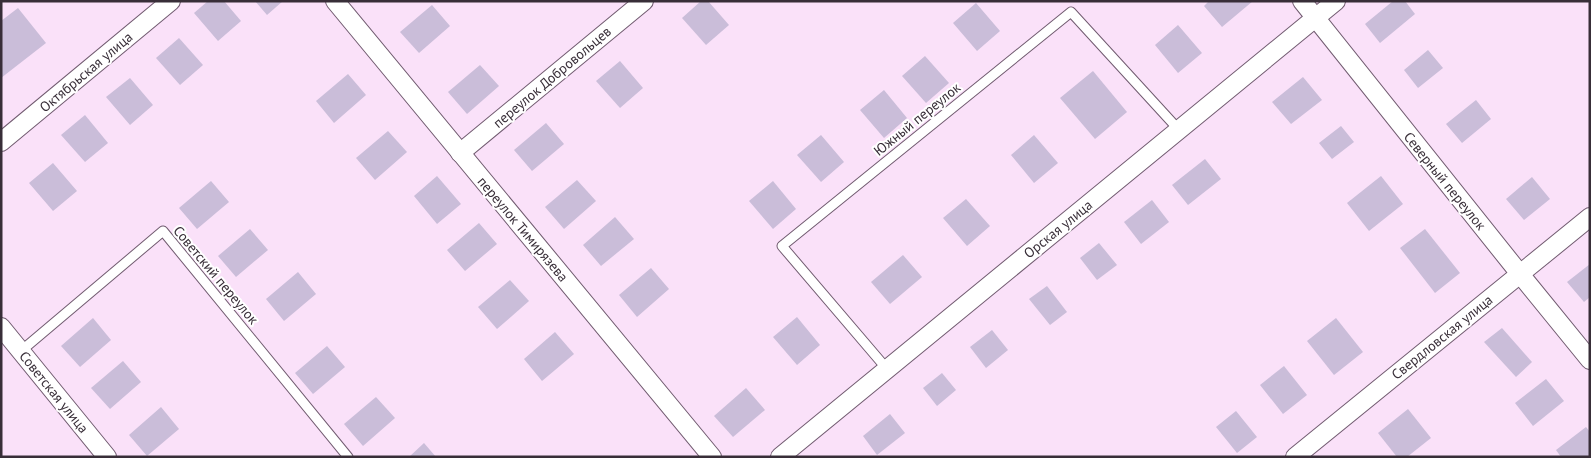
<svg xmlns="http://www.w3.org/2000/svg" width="1591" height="458" viewBox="0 0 1591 458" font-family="'PT Sans',sans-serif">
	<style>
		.building { fill: #cabdd9 }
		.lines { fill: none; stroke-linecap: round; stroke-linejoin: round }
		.lane-casing { stroke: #715b70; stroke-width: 11 }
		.street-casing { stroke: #715b70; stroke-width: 20 }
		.lane { stroke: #fff; stroke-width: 9 }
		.street { stroke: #fff; stroke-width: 18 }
		.labels { text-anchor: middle; stroke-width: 4; stroke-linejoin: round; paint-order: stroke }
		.street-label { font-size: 14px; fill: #382e38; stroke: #fff }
	</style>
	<rect width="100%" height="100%" fill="#fae1f9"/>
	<g class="building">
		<path d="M 208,1 L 224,1 L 241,21 L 218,41 L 194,13 Z"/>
		<path d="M 255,1 L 283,1 L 267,15 Z"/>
		<path d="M 701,1 L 708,1 L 729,25 L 706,45 L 682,18 Z"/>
		<path d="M 1209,1 L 1253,1 L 1222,27 L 1204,6 Z"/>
		<path d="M 1393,1 L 1405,1 L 1415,14 L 1380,43 L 1365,24 Z"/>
		<path d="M 976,3 L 1000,31 L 977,51 L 953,23 Z"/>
		<path d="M 432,5 L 450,26 L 419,53 L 400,32 Z"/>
		<path d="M 18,8 L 46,43 L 1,78 L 1,21 Z"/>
		<path d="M 1178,25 L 1202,53 L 1178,73 L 1155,45 Z"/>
		<path d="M 179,38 L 203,65 L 180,85 L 156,58 Z"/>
		<path d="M 1428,50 L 1443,68 L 1418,88 L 1404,70 Z"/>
		<path d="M 925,56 L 949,83 L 926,103 L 902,76 Z"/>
		<path d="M 620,61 L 643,88 L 620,108 L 596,81 Z"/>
		<path d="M 480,65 L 499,86 L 467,114 L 448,92 Z"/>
		<path d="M 1093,71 L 1127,112 L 1095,139 L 1060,98 Z"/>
		<path d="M 348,74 L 366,95 L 334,123 L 316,101 Z"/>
		<path d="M 1303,77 L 1322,100 L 1291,124 L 1272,102 Z"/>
		<path d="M 130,78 L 153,105 L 130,125 L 106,97 Z"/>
		<path d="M 884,90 L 907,118 L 884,138 L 860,110 Z"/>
		<path d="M 1476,100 L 1491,119 L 1462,143 L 1446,124 Z"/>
		<path d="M 85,115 L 108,143 L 85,162 L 61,135 Z"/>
		<path d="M 546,123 L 564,144 L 532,171 L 514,150 Z"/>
		<path d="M 1341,126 L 1354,142 L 1332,159 L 1319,143 Z"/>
		<path d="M 388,131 L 407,152 L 375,180 L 356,158 Z"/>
		<path d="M 821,135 L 844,162 L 821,182 L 797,155 Z"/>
		<path d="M 1034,135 L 1058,163 L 1034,183 L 1011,155 Z"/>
		<path d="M 1205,159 L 1221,179 L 1188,205 L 1172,185 Z"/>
		<path d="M 53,163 L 77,191 L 53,211 L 29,183 Z"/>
		<path d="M 437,176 L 461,204 L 437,224 L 414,196 Z"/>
		<path d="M 1381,176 L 1403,204 L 1369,231 L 1347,203 Z"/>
		<path d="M 1532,177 L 1550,199 L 1524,220 L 1506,199 Z"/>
		<path d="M 577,180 L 596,201 L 564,229 L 545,207 Z"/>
		<path d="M 211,181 L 229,202 L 197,229 L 179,208 Z"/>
		<path d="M 773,181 L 796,209 L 773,229 L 749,201 Z"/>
		<path d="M 966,199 L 990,226 L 967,246 L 943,218 Z"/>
		<path d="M 1152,200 L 1169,222 L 1141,244 L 1124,222 Z"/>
		<path d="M 615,217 L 634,239 L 601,266 L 583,245 Z"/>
		<path d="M 479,223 L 497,244 L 465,271 L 447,250 Z"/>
		<path d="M 250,229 L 268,250 L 236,277 L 218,256 Z"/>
		<path d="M 1425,229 L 1460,273 L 1435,293 L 1400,248 Z"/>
		<path d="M 1099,243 L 1117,265 L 1097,280 L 1080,258 Z"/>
		<path d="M 903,255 L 922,277 L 890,304 L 871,282 Z"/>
		<path d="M 1590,264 L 1590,297 L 1584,302 L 1567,282 Z"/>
		<path d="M 651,268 L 669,289 L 637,317 L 619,295 Z"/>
		<path d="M 298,272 L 316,294 L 284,321 L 266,299 Z"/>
		<path d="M 510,280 L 529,301 L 497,329 L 478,307 Z"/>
		<path d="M 1047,286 L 1067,312 L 1050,325 L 1029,299 Z"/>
		<path d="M 797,317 L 820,345 L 797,365 L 773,337 Z"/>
		<path d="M 93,318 L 111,340 L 80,367 L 61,346 Z"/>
		<path d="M 1336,318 L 1363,352 L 1334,375 L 1307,341 Z"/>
		<path d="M 1502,328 L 1532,362 L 1516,377 L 1484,342 Z"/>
		<path d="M 992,330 L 1008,350 L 986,368 L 970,347 Z"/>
		<path d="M 555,332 L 574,354 L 542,381 L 524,359 Z"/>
		<path d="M 327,346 L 345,367 L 313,394 L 295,373 Z"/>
		<path d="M 123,361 L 141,382 L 110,409 L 91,388 Z"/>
		<path d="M 1284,366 L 1307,395 L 1283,414 L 1260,385 Z"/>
		<path d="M 942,373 L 956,390 L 937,406 L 923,388 Z"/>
		<path d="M 1546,379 L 1564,401 L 1533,426 L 1515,403 Z"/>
		<path d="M 746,388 L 765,410 L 733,437 L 714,416 Z"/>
		<path d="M 376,397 L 395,418 L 363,446 L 344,424 Z"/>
		<path d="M 161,407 L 179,429 L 147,456 L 129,435 Z"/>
		<path d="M 1408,409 L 1431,438 L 1407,457 L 1397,457 L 1378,433 Z"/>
		<path d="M 1236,411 L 1257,437 L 1237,453 L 1216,427 Z"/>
		<path d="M 890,414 L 905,433 L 877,455 L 863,436 Z"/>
		<path d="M 1586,427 L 1590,432 L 1590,455 L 1587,457 L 1561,457 L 1556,450 Z"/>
		<path d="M 424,443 L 436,457 L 409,457 Z"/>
	</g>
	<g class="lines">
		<g class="lane-casing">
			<g id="lane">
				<path d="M 21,351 L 163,231 L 348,457"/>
				<path d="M 887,369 L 782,246 L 1071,12 L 1179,130"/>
			</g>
		</g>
		<g class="street-casing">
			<g id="street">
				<path d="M 335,1 L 712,457"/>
				<path d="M 1302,1 L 1520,274 L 1590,360"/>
				<path d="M 1,142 L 171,1"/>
				<path d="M 460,153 L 644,1"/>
				<path d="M 1,327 L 107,457"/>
				<path d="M 780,457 L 1336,1"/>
				<path d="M 1295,457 L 1590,217"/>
			</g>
		</g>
		<use href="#lane" class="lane"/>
		<use href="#street" class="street"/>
	</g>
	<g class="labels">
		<g class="street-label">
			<text transform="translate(86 72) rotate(-40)" y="5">Октябрьская улица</text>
			<text transform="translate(552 77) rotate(-40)" y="5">переулок Добровольцев</text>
			<text transform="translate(917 119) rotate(-39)" y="5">Южный переулок</text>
			<text transform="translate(1445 181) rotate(51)" y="5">Северный переулок</text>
			<text transform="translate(523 229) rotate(50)" y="5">переулок Тимирязева</text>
			<text transform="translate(1058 229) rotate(-39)" y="5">Орская улица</text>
			<text transform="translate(216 275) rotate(50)" y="5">Советский переулок</text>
			<text transform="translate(1442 337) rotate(-39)" y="5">Свердловская улица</text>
			<text transform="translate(54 392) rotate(51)" y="5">Советская улица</text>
		</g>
	</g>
	<rect width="1591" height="458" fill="none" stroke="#382e38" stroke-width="5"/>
</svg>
